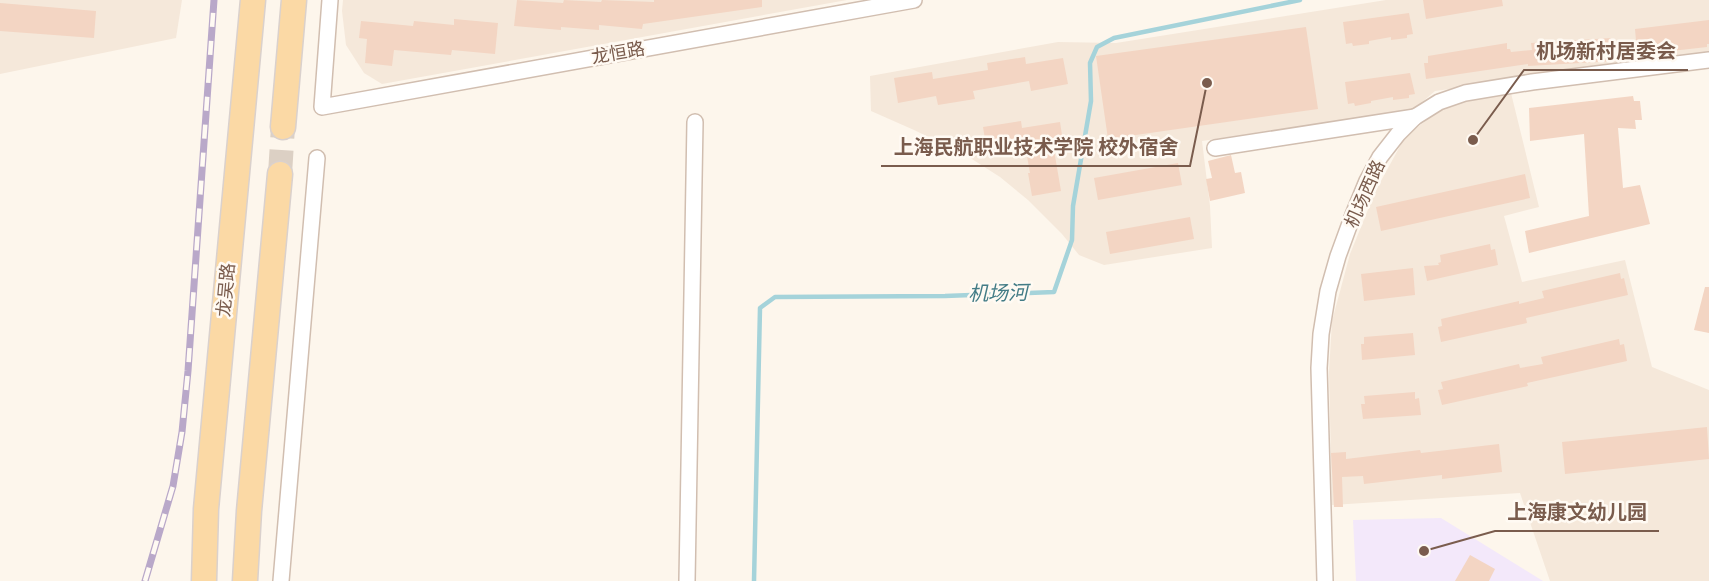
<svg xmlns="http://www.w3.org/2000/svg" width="1709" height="581" viewBox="0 0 1709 581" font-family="Karla,'Noto Sans SC',sans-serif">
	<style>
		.residential { fill: #f5e8da }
		.education { fill: #f3e8fa }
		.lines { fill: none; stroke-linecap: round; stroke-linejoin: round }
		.stream { stroke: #a5d3da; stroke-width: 4.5 }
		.building { fill: #f3d5c3 }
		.primary-tunnel { stroke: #dcd0c4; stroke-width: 24; stroke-dasharray: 24 12; stroke-linecap: butt }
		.minor-casing { stroke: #d1beb0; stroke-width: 18 }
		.primary-casing { stroke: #dad1cd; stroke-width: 27 }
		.minor { stroke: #fff; stroke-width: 15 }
		.primary { stroke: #fbd9a5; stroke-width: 24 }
		.rail-casing { stroke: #b9a8c9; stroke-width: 7 }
		.rail { stroke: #fffaf3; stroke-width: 4.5; stroke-dasharray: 14; stroke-linecap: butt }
		.labels { text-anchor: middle; stroke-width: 5; stroke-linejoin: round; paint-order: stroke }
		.street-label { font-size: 18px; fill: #7a5c4d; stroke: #fffaf3 }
		.water-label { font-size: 20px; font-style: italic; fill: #437c86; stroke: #fffaf3 }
		.leader { fill: none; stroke: #7a5c4d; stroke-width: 2 }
		.callout-dot { fill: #7a5c4d; stroke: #fffaf3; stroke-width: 2 }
		.callout-label { font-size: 20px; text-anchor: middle; font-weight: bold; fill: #7a5c4d; stroke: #fffaf3; stroke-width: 5; stroke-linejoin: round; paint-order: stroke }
	</style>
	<rect width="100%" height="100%" fill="#fdf6ec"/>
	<g class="residential">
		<path d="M 0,0 L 182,0 L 176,38 L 0,74 Z"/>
		<path d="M 343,0 L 847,0 L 382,84 L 364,73 L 346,45 L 342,11 Z"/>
		<path d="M 1386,0 L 1709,0 L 1709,54 L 1435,91 L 1414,109 L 1202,141 L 1210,206 L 1212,248 L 1104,265 L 1079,255 L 1062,234 L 1028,200 L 1000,177 L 964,154 L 914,130 L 871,111 L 870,76 L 1058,42 L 1116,43 Z"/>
		<path d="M 1510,89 L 1539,207 L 1504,216 L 1522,282 L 1625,260 L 1652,367 L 1709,390 L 1709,581 L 1550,581 L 1520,493 L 1332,505 L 1329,372 L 1332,321 L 1350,254 L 1376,190 L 1405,137 L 1442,108 L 1476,94 Z"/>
	</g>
	<path class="education" d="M 1441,518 L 1543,581 L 1356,581 L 1353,520 Z"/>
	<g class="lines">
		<path class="stream" d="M 754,581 L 760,308 L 775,297 L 945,296 L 1054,292 L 1072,240 L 1073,206 L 1091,101 L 1090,63 L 1097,47 L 1114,38 L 1300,0"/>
	</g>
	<g class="building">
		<path d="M 517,0 L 563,3 L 564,0 L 601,2 L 602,0 L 654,2 L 654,0 L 762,0 L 762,7 L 643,24 L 642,29 L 599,25 L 599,30 L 561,27 L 561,30 L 514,26 Z"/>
		<path d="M 1423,0 L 1502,0 L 1503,6 L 1426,19 Z"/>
		<path d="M 0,3 L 96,11 L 94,38 L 0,31 Z"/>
		<path d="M 1409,13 L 1413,34 L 1407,35 L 1407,38 L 1391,40 L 1391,37 L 1369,41 L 1369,44 L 1353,46 L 1352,43 L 1346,44 L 1343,22 Z"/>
		<path d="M 454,19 L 498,23 L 495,54 L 452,50 L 451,55 L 394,50 L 392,66 L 365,63 L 367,39 L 359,38 L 361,21 L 413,26 L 414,21 L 454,25 Z"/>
		<path d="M 1709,20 L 1709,44 L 1707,44 L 1707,47 L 1645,54 L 1645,51 L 1637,52 L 1635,29 Z"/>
		<path d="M 1306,27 L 1318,109 L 1108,139 L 1096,56 Z"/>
		<path d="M 1611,38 L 1612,44 L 1615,43 L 1616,61 L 1528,66 L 1528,64 L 1426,79 L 1424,63 L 1428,63 L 1428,56 L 1507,43 L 1507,49 L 1510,49 L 1511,52 L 1532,50 L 1531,43 Z"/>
		<path d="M 1025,57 L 1026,64 L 1063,58 L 1068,84 L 1031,91 L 1029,81 L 973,91 L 975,99 L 938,105 L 936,96 L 898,103 L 894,78 L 932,72 L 933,79 L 988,70 L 987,63 Z"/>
		<path d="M 1410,73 L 1415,94 L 1409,95 L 1409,98 L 1393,100 L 1393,97 L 1371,101 L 1371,103 L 1355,106 L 1354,103 L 1348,104 L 1345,82 Z"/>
		<path d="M 1633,96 L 1634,101 L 1640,101 L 1642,120 L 1635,120 L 1636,129 L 1618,128 L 1623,188 L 1640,185 L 1650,224 L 1529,253 L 1525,231 L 1589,216 L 1584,134 L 1530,141 L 1529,108 Z"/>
		<path d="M 1021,121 L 1022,128 L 1060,122 L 1064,148 L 1054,150 L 1061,191 L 1032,196 L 1028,173 L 1030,173 L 1025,145 L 987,152 L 983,127 Z"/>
		<path d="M 1231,155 L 1235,173 L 1241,172 L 1245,193 L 1210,201 L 1206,179 L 1212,178 L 1208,161 Z"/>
		<path d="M 1178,163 L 1182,185 L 1098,200 L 1094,178 Z"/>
		<path d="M 1525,174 L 1530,198 L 1381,231 L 1376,207 Z"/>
		<path d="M 1190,217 L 1194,239 L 1110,254 L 1106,232 Z"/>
		<path d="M 1490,244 L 1491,250 L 1495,249 L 1498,265 L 1427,281 L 1424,266 L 1439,265 L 1438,263 L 1441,262 L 1440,255 Z"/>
		<path d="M 1413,268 L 1415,295 L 1364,301 L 1361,274 Z"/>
		<path d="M 1620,273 L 1621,279 L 1624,278 L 1628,295 L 1526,318 L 1527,323 L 1441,342 L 1438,327 L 1442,326 L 1441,319 L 1519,301 L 1519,304 L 1544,298 L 1542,291 Z"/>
		<path d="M 1705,287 L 1709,287 L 1709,333 L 1694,330 Z"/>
		<path d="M 1413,333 L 1415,355 L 1362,360 L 1361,344 L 1364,344 L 1364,337 Z"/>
		<path d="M 1619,339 L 1620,345 L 1624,344 L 1627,361 L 1527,383 L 1528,386 L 1442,405 L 1438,390 L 1443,389 L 1441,382 L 1519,364 L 1520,368 L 1543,364 L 1541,357 Z"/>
		<path d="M 1415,392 L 1415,399 L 1419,398 L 1421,415 L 1363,419 L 1361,404 L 1365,404 L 1364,396 Z"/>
		<path d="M 1707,427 L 1709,459 L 1565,474 L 1562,442 Z"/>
		<path d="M 1499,444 L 1502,472 L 1442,479 L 1442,475 L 1364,484 L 1363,476 L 1342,477 L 1343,507 L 1334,507 L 1331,453 L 1346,452 L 1346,459 L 1420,450 L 1421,453 Z"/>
		<path d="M 1470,555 L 1495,569 L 1489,581 L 1455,581 Z"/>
	</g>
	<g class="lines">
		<path class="primary-tunnel" d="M 280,174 L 283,127"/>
		<g class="minor-casing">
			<g id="minor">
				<path d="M 330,0 L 322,107 L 914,0"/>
				<path d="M 1215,148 L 1415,117"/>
				<path d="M 281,581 L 317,158"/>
				<path d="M 687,581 L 695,122"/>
				<path d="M 1325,581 L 1319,368 L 1321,334 L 1328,291 L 1338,256 L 1353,215 L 1367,181 L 1380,157 L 1398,134 L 1415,117 L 1439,102 L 1465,93 L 1532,82 L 1709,60"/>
			</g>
		</g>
		<g class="primary-casing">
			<g id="primary">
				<path d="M 283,127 L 294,0"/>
				<path d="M 204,581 L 206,509 L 253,0"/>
				<path d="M 245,581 L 249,511 L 280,174"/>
			</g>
		</g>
		<use href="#minor" class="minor"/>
		<use href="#primary" class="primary"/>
		<g class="rail-casing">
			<path id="rail" d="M 145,581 L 173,486 L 182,432 L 188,371 L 214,0"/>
		</g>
		<use href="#rail" class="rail"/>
	</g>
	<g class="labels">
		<g class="street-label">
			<text transform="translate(618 53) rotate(-10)" y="6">龙恒路</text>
			<text transform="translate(1365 194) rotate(-66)" y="6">机场西路</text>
			<text transform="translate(226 290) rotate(-85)" y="6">龙吴路</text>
		</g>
		<g class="water-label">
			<text transform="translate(998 293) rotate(-1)" y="7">机场河</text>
		</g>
	</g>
	<path class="leader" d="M1473 140L1524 70H1688M1207 83L1190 166H881M1424 551L1495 531H1659"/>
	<g class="callout-dot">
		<circle cx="1473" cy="140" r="6"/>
		<circle cx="1207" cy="83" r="6"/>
		<circle cx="1424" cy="551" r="6"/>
	</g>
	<g class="callout-label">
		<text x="1606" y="58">机场新村居委会</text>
		<text x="1036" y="154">上海民航职业技术学院 校外宿舍</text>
		<text x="1577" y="519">上海康文幼儿园</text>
	</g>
</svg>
